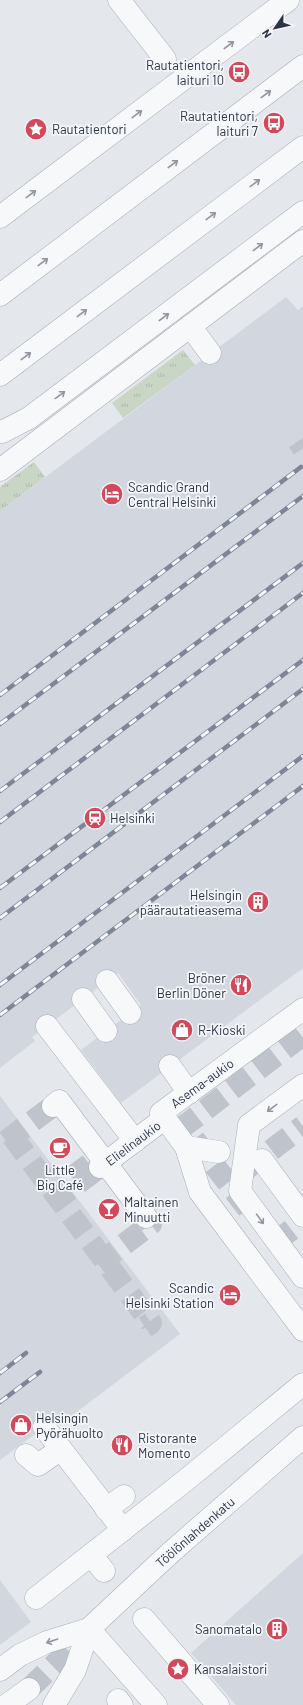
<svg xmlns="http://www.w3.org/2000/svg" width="303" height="1705" viewBox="0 0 303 1705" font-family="Barlow,sans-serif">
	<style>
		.built { fill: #d2d6de }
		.grass { fill: url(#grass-tufts) }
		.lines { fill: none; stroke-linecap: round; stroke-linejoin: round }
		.minor-tunnel { stroke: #bfc3cb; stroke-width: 22; stroke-dasharray: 22 11; stroke-linecap: butt }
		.minor-casing { stroke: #a9aeb7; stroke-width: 23 }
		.minor { stroke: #f7f8fa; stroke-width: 22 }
		.rail-casing { stroke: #7d8696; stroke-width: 4.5 }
		.rail { stroke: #f4f6f9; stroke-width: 3; stroke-dasharray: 9; stroke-linecap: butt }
		.oneway { stroke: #9196a0 }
		.labels { text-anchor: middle; stroke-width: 3.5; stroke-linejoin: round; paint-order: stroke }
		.poi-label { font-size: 13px; fill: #2b3445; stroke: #f4f6f9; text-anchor: start }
		.street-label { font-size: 13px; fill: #2b3445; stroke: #f4f6f9 }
	</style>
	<defs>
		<pattern id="grass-tufts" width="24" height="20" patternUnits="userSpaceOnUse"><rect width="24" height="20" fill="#c9d6c5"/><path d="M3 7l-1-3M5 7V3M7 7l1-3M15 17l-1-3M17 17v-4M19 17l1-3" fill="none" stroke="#adb8ab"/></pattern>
	</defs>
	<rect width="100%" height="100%" fill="#e4e7ec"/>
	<g class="built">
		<path d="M 286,297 L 298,310 L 303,306 L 303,968 L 121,1103 L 81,1050 L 141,1005 L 118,973 L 32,1037 L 35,1041 L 0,1068 L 0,511 Z"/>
		<path d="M 0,1096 L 180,1334 L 66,1420 L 62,1414 L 0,1460 Z"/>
		<path d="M 303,1553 L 303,1705 L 236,1705 L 191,1653 Z"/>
		<path d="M 0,1580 L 31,1622 L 0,1645 Z"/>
	</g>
	<g class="grass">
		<path d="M 183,350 L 195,365 L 123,418 L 112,403 Z"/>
		<path d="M 34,462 L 45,477 L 0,511 L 0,487 Z"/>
	</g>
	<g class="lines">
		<g class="minor-tunnel">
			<path d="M 298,441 L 303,448"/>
			<path d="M 12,1136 L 151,1323 L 145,1327"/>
			<path d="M 6,1141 L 53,1106"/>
			<path d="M 74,1162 L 86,1178"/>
			<path d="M 245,1170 L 303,1126"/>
			<path d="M 52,1203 L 100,1167"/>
			<path d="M 248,1209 L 184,1126 L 303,1035"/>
			<path d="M 274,1243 L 303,1221"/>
			<path d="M 98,1264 L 151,1224 L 146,1217"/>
			<path d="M 29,1689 L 93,1627"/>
		</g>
		<g class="minor-casing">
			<g id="minor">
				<path d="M 119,0 L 165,59"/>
				<path d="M 0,217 L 288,0"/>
				<path d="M 0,295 L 303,66"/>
				<path d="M 190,326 L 210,353"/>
				<path d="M 0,375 L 303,147"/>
				<path d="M 0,431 L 2,432 L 29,418 L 303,212"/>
				<path d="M 0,470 L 303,241"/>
				<path d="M 107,981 L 130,1013"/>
				<path d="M 83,999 L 106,1031"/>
				<path d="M 47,1026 L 135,1141"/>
				<path d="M 170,1066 L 189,1093"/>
				<path d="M 303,1085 L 249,1125 L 240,1191 L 303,1277"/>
				<path d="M 53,1106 L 59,1101 L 146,1217"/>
				<path d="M 186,1147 L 200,1192 L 303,1330"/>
				<path d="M 219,1152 L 186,1147 L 161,1113 L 303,1009"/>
				<path d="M 262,1160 L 303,1216"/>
				<path d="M 100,1167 L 165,1118"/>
				<path d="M 44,1427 L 123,1530"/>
				<path d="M 26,1455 L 38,1465 L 61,1449"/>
				<path d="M 106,1509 L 124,1496"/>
				<path d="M 91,1555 L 104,1571"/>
				<path d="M 36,1598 L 186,1480 L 303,1384"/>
				<path d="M 144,1619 L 218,1705"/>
				<path d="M 89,1629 L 156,1705"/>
				<path d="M 0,1670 L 20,1655 L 47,1642 L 89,1629"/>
				<path d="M 118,1700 L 122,1705"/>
				<path d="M 7,1705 L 29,1689"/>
				<path d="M 54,1705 L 75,1670 L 89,1629 L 169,1554 L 303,1437"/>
			</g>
		</g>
		<use href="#minor" class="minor"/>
		<g class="rail-casing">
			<g id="rail">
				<path d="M 0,695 L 301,467"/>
				<path d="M 0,724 L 303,496"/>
				<path d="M 0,791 L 303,563"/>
				<path d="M 0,822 L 303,593"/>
				<path d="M 0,888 L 303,660"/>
				<path d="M 0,918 L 303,689"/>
				<path d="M 0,985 L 303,756"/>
				<path d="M 0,1015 L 303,786"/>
				<path d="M 0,1373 L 26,1353"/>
				<path d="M 0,1402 L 40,1372"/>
			</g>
		</g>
		<use href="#rail" class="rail"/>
	</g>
	<defs><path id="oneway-shaft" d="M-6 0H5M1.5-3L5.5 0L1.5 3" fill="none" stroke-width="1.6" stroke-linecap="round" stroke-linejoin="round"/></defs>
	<g class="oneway">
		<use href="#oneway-shaft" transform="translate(229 45) rotate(-37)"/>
		<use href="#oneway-shaft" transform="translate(266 94) rotate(-37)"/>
		<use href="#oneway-shaft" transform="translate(137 114) rotate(-37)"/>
		<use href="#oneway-shaft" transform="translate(173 164) rotate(-37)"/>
		<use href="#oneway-shaft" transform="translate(255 183) rotate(-37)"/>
		<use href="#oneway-shaft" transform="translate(31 194) rotate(-37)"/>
		<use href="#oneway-shaft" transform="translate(211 216) rotate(-37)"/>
		<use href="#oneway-shaft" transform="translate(258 247) rotate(-37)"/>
		<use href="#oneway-shaft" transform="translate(43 262) rotate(-37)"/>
		<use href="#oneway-shaft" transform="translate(82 313) rotate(-37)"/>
		<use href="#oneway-shaft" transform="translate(164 317) rotate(-37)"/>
		<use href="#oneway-shaft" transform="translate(26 356) rotate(-37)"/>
		<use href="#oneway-shaft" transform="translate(60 395) rotate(-36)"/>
		<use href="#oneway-shaft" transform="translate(272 1108) rotate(143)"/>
		<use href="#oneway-shaft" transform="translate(260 1219) rotate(54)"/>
		<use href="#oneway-shaft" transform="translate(52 1641) rotate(161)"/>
	</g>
	<defs>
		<g id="bus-disc" transform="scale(1.15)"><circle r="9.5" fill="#d1495b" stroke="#f4f6f9"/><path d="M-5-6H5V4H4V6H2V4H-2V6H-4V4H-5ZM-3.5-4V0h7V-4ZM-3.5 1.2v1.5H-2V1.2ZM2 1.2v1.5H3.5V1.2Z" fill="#fff"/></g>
		<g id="sight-disc" transform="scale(1.15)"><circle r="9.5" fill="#d1495b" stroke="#f4f6f9"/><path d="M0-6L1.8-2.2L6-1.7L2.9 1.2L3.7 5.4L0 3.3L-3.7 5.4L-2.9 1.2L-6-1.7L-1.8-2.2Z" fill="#fff"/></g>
		<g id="hotel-disc" transform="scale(1.15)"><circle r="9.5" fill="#d1495b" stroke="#f4f6f9"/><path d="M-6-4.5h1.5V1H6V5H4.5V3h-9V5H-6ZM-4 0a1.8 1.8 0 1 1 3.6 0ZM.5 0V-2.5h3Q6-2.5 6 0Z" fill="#fff"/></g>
		<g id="station-disc" transform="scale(1.15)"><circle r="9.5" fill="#d1495b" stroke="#f4f6f9"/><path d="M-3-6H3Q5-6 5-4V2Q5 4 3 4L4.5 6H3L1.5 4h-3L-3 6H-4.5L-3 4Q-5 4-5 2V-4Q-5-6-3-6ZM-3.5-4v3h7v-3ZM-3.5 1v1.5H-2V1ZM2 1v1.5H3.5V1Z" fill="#fff"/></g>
		<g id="building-disc" transform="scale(1.15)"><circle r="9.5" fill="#d1495b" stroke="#f4f6f9"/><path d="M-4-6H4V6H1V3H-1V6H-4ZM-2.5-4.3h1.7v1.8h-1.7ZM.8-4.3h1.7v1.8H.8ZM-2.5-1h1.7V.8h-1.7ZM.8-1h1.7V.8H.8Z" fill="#fff"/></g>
		<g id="restaurant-disc" transform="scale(1.15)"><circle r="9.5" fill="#d1495b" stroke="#f4f6f9"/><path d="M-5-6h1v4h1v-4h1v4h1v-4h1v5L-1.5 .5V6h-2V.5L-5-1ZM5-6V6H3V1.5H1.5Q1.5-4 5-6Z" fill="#fff"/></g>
		<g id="shop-disc" transform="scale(1.15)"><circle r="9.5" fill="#d1495b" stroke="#f4f6f9"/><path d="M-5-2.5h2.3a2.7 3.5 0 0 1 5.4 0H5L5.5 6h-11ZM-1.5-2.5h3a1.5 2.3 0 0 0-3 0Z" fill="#fff"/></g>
		<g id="cafe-disc" transform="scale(1.15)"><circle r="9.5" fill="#d1495b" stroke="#f4f6f9"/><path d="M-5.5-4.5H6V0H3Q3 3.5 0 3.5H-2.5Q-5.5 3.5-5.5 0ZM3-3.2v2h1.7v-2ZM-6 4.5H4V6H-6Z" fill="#fff"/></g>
		<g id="bar-disc" transform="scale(1.15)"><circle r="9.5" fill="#d1495b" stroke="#f4f6f9"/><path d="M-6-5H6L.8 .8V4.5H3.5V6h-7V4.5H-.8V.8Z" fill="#fff"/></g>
	</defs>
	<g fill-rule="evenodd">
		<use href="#bus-disc" x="239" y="72"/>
		<use href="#bus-disc" x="274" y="123"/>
		<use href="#sight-disc" x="36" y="129"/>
		<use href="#hotel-disc" x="112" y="494"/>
		<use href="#station-disc" x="95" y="818"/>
		<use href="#building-disc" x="258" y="902"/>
		<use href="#restaurant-disc" x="241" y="985"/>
		<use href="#shop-disc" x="182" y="1030"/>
		<use href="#cafe-disc" x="60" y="1148"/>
		<use href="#bar-disc" x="109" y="1209"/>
		<use href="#hotel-disc" x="230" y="1295"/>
		<use href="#shop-disc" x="21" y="1425"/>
		<use href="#restaurant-disc" x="122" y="1445"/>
		<use href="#building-disc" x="277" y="1629"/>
		<use href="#sight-disc" x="178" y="1669"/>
	</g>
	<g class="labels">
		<g class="poi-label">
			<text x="224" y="70" text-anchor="end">Rautatientori,<tspan x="224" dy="15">laituri 10</tspan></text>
			<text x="258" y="121" text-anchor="end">Rautatientori,<tspan x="258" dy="15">laituri 7</tspan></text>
			<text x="52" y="134">Rautatientori</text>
			<text x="128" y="492">Scandic Grand<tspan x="128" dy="15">Central Helsinki</tspan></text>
			<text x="110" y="823">Helsinki</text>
			<text x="242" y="900" text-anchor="end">Helsingin<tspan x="242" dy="15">päärautatieasema</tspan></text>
			<text x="226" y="983" text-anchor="end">Bröner<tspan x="226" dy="15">Berlin Döner</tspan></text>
			<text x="198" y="1035">R-Kioski</text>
			<text x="60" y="1175" text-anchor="middle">Little<tspan x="60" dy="15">Big Café</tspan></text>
			<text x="124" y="1207">Maltainen<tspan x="124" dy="15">Minuutti</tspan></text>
			<text x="214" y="1293" text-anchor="end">Scandic<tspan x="214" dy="15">Helsinki Station</tspan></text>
			<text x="36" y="1423">Helsingin<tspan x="36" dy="15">Pyörähuolto</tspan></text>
			<text x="138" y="1443">Ristorante<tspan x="138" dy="15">Momento</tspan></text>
			<text x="262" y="1634" text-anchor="end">Sanomatalo</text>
			<text x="194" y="1674">Kansalaistori</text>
		</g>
		<g class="street-label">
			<text transform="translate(202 1083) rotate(-36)" y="5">Asema-aukio</text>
			<text transform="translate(133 1143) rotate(-37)" y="5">Elielinaukio</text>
			<text transform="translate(195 1532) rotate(-41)" y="5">Töölönlahdenkatu</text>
		</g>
	</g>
	<g transform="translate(275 28) rotate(236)" stroke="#f4f6f9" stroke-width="3" paint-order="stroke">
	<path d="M0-3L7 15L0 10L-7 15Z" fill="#2b3445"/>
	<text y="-6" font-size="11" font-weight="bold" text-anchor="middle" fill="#2b3445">N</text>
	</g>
</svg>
